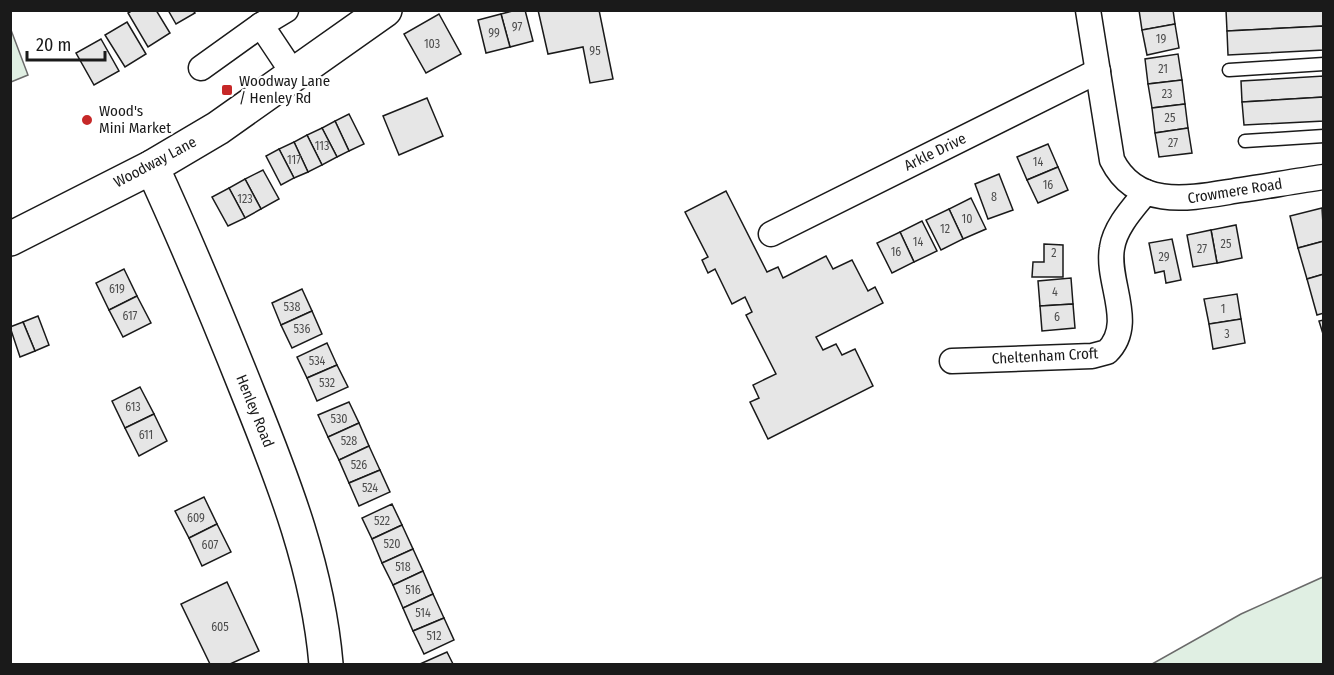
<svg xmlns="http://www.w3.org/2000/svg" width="1334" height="675" viewBox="0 0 1334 675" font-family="'Fira Sans Condensed',sans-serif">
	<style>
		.green { fill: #e0efe3; stroke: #6a6a6a; stroke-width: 1.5 }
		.building { fill: #e6e6e6; stroke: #1a1a1a; stroke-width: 1.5 }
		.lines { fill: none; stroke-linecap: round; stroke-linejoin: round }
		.lane-casing { stroke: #1a1a1a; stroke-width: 15 }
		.street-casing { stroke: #1a1a1a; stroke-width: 27 }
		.secondary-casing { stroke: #1a1a1a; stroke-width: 36 }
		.lane { stroke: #fff; stroke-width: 12 }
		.street { stroke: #fff; stroke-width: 24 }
		.secondary { stroke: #fff; stroke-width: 33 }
		.poi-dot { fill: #c62828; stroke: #fff; stroke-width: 2 }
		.labels { text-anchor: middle; stroke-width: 4.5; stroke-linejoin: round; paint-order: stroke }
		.number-label { font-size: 12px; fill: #4d4d4d }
		.poi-label { font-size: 15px; fill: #1a1a1a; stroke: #fff; text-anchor: start }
		.street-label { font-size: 15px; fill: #1a1a1a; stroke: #fff }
	</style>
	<rect width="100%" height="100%" fill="#fff"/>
	<g class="green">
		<path d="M 11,30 L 28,75 L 11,82 L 10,82 Z"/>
		<path d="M 1323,577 L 1323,664 L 1152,664 L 1241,614 Z"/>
	</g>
	<g class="building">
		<path d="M 133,10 L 156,10 L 170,33 L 148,47 L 128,13 Z"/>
		<path d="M 168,10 L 193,10 L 195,13 L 176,24 Z"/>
		<path d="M 516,10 L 525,10 L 533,41 L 510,47 L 501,14 Z"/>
		<path d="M 538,10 L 599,10 L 613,79 L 590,83 L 583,47 L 548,54 Z"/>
		<path d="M 1139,10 L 1173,10 L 1175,24 L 1142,30 Z"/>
		<path d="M 1226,10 L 1324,10 L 1324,26 L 1227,31 Z"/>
		<path d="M 439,14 L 461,54 L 426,73 L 404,34 Z"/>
		<path d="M 501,14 L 510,47 L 486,53 L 478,20 Z"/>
		<path d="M 127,22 L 146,54 L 125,67 L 105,35 Z"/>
		<path d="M 1175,24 L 1179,48 L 1147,55 L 1142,30 Z"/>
		<path d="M 1324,26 L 1324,50 L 1228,55 L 1227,31 Z"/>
		<path d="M 101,39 L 119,71 L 94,85 L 76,53 Z"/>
		<path d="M 1178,54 L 1182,80 L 1148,84 L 1145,59 Z"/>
		<path d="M 1324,76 L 1324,97 L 1242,102 L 1241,81 Z"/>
		<path d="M 1182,80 L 1185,104 L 1152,108 L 1148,84 Z"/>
		<path d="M 1324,97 L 1324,121 L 1244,125 L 1242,102 Z"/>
		<path d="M 427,98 L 443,136 L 399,155 L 383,116 Z"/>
		<path d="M 1185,104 L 1188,128 L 1155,133 L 1152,108 Z"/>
		<path d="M 349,114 L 364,144 L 349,151 L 335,121 Z"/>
		<path d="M 335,121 L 349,151 L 337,157 L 322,128 Z"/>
		<path d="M 322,128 L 337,157 L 322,165 L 307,135 Z"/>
		<path d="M 1188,128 L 1192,153 L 1159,157 L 1155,133 Z"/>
		<path d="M 307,135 L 322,165 L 308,172 L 294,142 Z"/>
		<path d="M 294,142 L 308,172 L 294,178 L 279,149 Z"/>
		<path d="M 1048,144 L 1058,167 L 1027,180 L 1017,157 Z"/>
		<path d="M 279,149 L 294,178 L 281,185 L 266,156 Z"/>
		<path d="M 1058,167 L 1068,190 L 1038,203 L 1027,180 Z"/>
		<path d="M 263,170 L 279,199 L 261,209 L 245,179 Z"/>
		<path d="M 999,174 L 1013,210 L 988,219 L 975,184 Z"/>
		<path d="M 245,179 L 261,209 L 245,218 L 229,188 Z"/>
		<path d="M 229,188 L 245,218 L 228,226 L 212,197 Z"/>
		<path d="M 726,191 L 767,272 L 778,267 L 783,278 L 826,256 L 833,269 L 852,260 L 868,291 L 875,287 L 883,303 L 816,337 L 823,350 L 836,344 L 842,355 L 855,349 L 873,386 L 768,439 L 750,402 L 759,398 L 753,385 L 776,374 L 746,315 L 752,312 L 745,297 L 732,304 L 715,269 L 708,273 L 702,260 L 708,257 L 685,212 Z"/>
		<path d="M 971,198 L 986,229 L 963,239 L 949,209 Z"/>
		<path d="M 1322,208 L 1324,241 L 1298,248 L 1290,216 Z"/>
		<path d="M 949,209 L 963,239 L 941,250 L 926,220 Z"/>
		<path d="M 922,221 L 937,251 L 914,262 L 900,232 Z"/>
		<path d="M 1236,225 L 1242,258 L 1217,263 L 1211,230 Z"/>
		<path d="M 1211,230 L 1217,263 L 1193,267 L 1187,235 Z"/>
		<path d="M 900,232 L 914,262 L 892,273 L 877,243 Z"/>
		<path d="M 1172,239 L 1181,280 L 1166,283 L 1164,271 L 1155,273 L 1149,243 Z"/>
		<path d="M 1324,241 L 1324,274 L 1307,279 L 1298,248 Z"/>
		<path d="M 1044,244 L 1063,245 L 1063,277 L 1032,277 L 1033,262 L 1044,262 Z"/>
		<path d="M 124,269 L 137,296 L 109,310 L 96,283 Z"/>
		<path d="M 1324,274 L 1324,313 L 1317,315 L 1307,279 Z"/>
		<path d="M 1071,278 L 1073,304 L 1040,306 L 1038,281 Z"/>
		<path d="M 302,289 L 312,311 L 281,325 L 272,303 Z"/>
		<path d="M 1237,294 L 1241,319 L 1209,324 L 1204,299 Z"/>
		<path d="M 137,296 L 151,323 L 123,337 L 109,310 Z"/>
		<path d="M 1073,304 L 1075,328 L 1042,331 L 1040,306 Z"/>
		<path d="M 312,311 L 322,334 L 292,348 L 281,325 Z"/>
		<path d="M 38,316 L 49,345 L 35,351 L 23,322 Z"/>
		<path d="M 1241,319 L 1245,343 L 1213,349 L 1209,324 Z"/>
		<path d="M 1324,320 L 1324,337 L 1319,321 Z"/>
		<path d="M 23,322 L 35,351 L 20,357 L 10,327 Z"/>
		<path d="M 327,343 L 337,365 L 307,378 L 297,357 Z"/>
		<path d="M 337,365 L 348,387 L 317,401 L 307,378 Z"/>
		<path d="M 140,387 L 154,414 L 125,428 L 112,401 Z"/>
		<path d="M 349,402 L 359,423 L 328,437 L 318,415 Z"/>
		<path d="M 154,414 L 167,441 L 139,456 L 125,428 Z"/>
		<path d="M 359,423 L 369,446 L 339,460 L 328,437 Z"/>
		<path d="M 369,446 L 380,470 L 349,483 L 339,460 Z"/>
		<path d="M 380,470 L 390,492 L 359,506 L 349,483 Z"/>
		<path d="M 204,497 L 217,524 L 189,538 L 175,511 Z"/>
		<path d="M 392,504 L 402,525 L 372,539 L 362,518 Z"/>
		<path d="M 217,524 L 231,552 L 202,566 L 189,538 Z"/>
		<path d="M 402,525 L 413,549 L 382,563 L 372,539 Z"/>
		<path d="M 413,549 L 423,571 L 393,585 L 382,563 Z"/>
		<path d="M 423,571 L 433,594 L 403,608 L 393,585 Z"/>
		<path d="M 227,582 L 259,651 L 230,664 L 210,664 L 181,604 Z"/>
		<path d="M 433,594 L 444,618 L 413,631 L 403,608 Z"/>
		<path d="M 444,618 L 454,640 L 424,654 L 413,631 Z"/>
		<path d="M 447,652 L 453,664 L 420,664 Z"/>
	</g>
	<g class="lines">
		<g class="lane-casing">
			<g id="lane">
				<path d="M 1229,70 L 1324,64"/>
				<path d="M 1245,141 L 1324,136"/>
			</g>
		</g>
		<g class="street-casing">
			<g id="street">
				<path d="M 286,10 L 261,25 L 295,76"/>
				<path d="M 1088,10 L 1112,160 C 1138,212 1195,197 1241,190 C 1268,186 1296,181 1324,177"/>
				<path d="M 201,68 L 261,25"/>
				<path d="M 771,234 L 1098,71"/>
				<path d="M 952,361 L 1092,356 L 1107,352 C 1136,324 1106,282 1112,248 C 1115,227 1133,208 1146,192"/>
			</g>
		</g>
		<g class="secondary-casing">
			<g id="secondary">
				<path d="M 152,167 C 187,243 219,320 250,398 C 285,485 318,570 326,664"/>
				<path d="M 10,239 L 152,167 L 218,128 L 385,10"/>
			</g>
		</g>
		<use href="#lane" class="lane"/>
		<use href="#street" class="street"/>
		<use href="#secondary" class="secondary"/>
	</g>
	<g class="poi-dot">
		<rect x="221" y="84" width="12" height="12" rx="3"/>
		<circle cx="87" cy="120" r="6"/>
	</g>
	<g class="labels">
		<g class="number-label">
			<text x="517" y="31">97</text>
			<text x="494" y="37">99</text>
			<text x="1161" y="43">19</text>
			<text x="432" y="48">103</text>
			<text x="595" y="55">95</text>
			<text x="1163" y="73">21</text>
			<text x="1167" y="98">23</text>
			<text x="1170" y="122">25</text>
			<text x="1173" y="147">27</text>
			<text x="322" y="150">113</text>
			<text x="294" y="164">117</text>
			<text x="1038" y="166">14</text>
			<text x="1048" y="189">16</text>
			<text x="994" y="201">8</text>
			<text x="245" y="203">123</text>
			<text x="967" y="223">10</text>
			<text x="945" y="233">12</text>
			<text x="918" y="246">14</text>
			<text x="1226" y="248">25</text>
			<text x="1202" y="253">27</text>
			<text x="896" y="256">16</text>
			<text x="1054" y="257">2</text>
			<text x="1164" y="261">29</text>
			<text x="117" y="293">619</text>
			<text x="1055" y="296">4</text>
			<text x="292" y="311">538</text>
			<text x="1223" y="313">1</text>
			<text x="130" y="320">617</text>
			<text x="1057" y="321">6</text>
			<text x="302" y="333">536</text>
			<text x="1227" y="338">3</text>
			<text x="317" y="365">534</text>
			<text x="327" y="387">532</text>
			<text x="133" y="411">613</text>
			<text x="339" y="423">530</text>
			<text x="146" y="439">611</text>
			<text x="349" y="445">528</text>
			<text x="359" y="469">526</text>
			<text x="370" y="492">524</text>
			<text x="196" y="522">609</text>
			<text x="382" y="525">522</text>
			<text x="392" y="548">520</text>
			<text x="210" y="549">607</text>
			<text x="403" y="571">518</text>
			<text x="413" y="594">516</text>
			<text x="423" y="617">514</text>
			<text x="220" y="631">605</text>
			<text x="434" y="640">512</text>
		</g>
		<g class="poi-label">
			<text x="239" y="86">Woodway Lane<tspan x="239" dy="17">/ Henley Rd</tspan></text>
			<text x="99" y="116">Wood's<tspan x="99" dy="17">Mini Market</tspan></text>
		</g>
		<g class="street-label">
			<text transform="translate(935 152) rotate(-26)" y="5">Arkle Drive</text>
			<text transform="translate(155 162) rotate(-28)" y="5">Woodway Lane</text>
			<text transform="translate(1235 191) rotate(-9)" y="5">Crowmere Road</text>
			<text transform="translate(1045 356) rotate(-3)" y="5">Cheltenham Croft</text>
			<text transform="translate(255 411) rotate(68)" y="5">Henley Road</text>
		</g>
	</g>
	<rect width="1334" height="675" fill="none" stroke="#1a1a1a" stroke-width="24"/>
	<path d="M27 51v9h78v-9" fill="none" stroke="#1a1a1a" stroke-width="3"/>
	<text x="36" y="51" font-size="18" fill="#1a1a1a" stroke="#ffffff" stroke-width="4.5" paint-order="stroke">20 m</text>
</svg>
